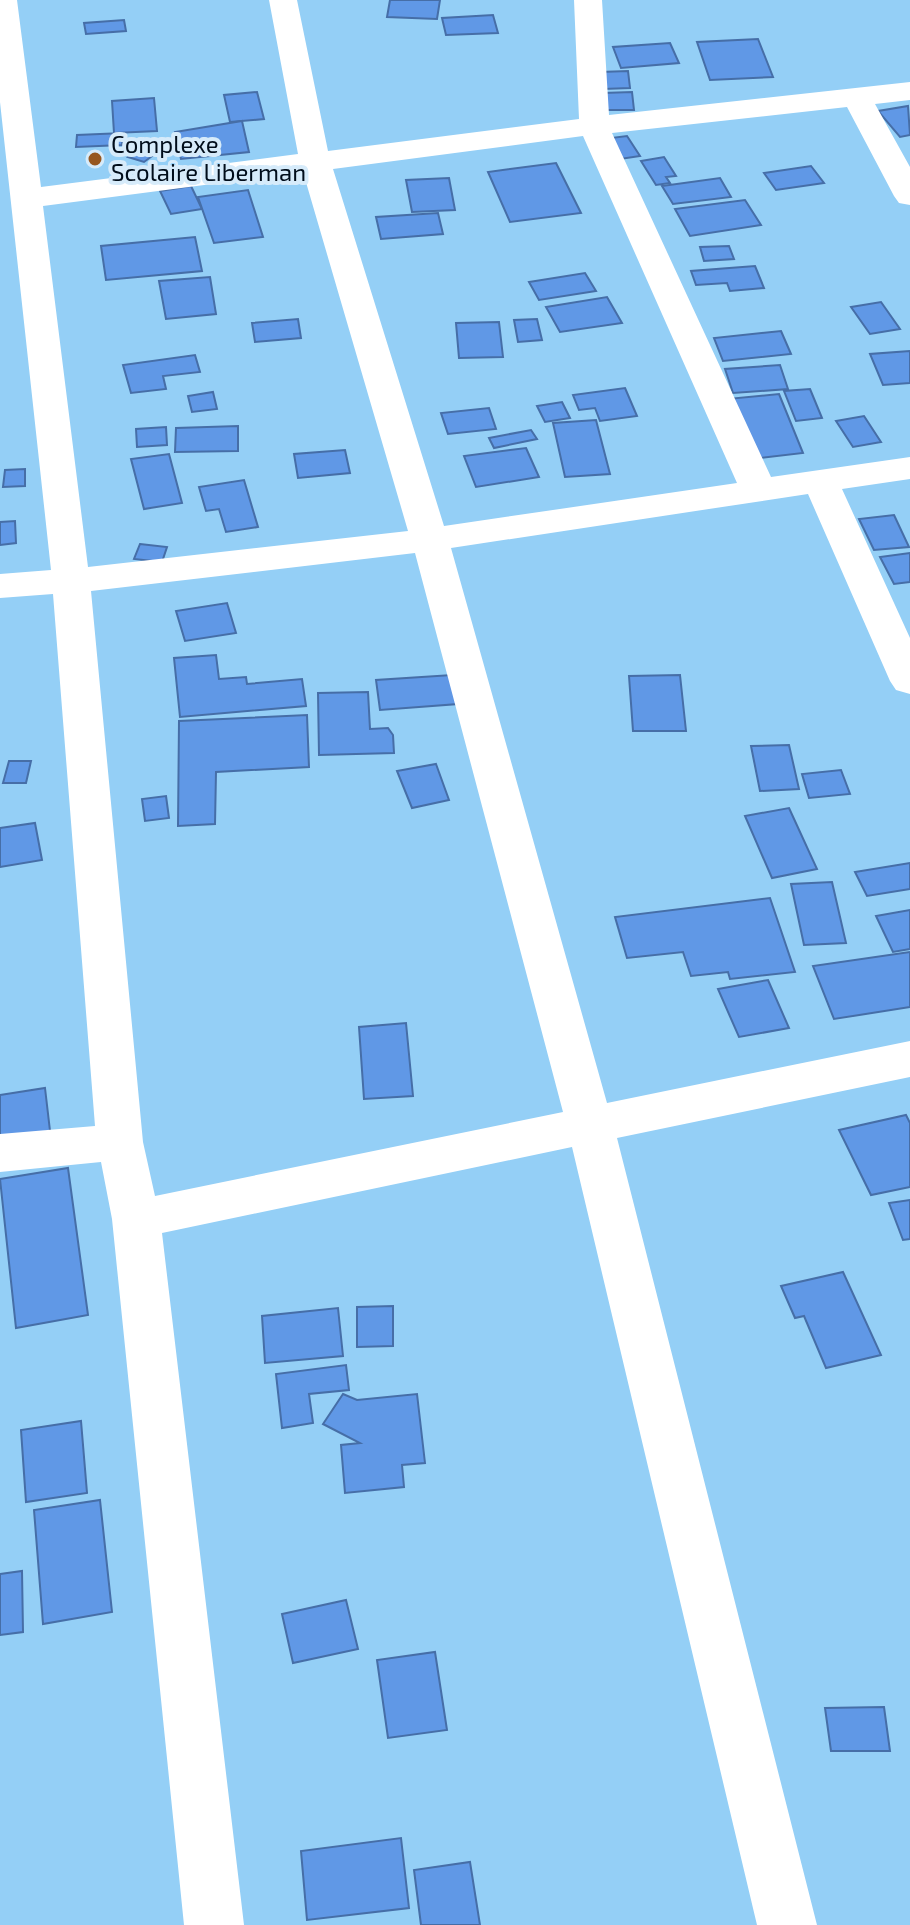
<svg xmlns="http://www.w3.org/2000/svg" width="910" height="1925" viewBox="0 0 910 1925" font-family="'Exo 2',sans-serif">
	<style>
		.building { fill: #6098e6; stroke: #466ea7; stroke-width: 2 }
		.lines { fill: none; stroke-linecap: round; stroke-linejoin: round }
		.minor { fill: #fff; fill-rule: evenodd }
		.poi-dot { fill: #96571f; stroke: #d6ebfa; stroke-width: 3 }
		.labels { text-anchor: middle; stroke-width: 8; stroke-linejoin: round; paint-order: stroke }
		.far-poi-label { font-size: 24px; fill: #000d1a; stroke: #d6ebfa; text-anchor: start }
	</style>
	<rect width="100%" height="100%" fill="#94cff6"/>
	<g class="building">
		<path d="M 390,0 L 440,0 L 437,19 L 387,17 Z"/>
		<path d="M 493,15 L 498,33 L 446,35 L 442,18 Z"/>
		<path d="M 124,20 L 126,31 L 86,34 L 84,23 Z"/>
		<path d="M 758,39 L 773,77 L 710,80 L 697,42 Z"/>
		<path d="M 670,43 L 679,63 L 621,68 L 613,47 Z"/>
		<path d="M 628,71 L 630,88 L 603,89 L 600,72 Z"/>
		<path d="M 257,92 L 264,119 L 230,122 L 224,95 Z"/>
		<path d="M 632,92 L 634,110 L 606,110 L 603,93 Z"/>
		<path d="M 154,98 L 157,131 L 114,133 L 112,101 Z"/>
		<path d="M 908,106 L 910,135 L 900,137 L 878,111 Z"/>
		<path d="M 242,121 L 249,152 L 181,159 L 175,132 Z"/>
		<path d="M 123,133 L 122,145 L 76,147 L 77,135 Z"/>
		<path d="M 627,136 L 640,156 L 607,161 L 595,140 Z"/>
		<path d="M 138,149 L 155,154 L 144,162 L 128,157 Z"/>
		<path d="M 664,157 L 676,176 L 666,177 L 670,183 L 656,185 L 641,161 Z"/>
		<path d="M 556,163 L 581,213 L 510,222 L 488,172 Z"/>
		<path d="M 811,166 L 824,183 L 776,190 L 764,173 Z"/>
		<path d="M 449,178 L 455,210 L 412,212 L 406,180 Z"/>
		<path d="M 720,178 L 731,197 L 673,204 L 662,186 Z"/>
		<path d="M 191,186 L 202,209 L 171,214 L 160,191 Z"/>
		<path d="M 248,190 L 263,237 L 214,243 L 198,197 Z"/>
		<path d="M 745,200 L 761,225 L 690,236 L 675,209 Z"/>
		<path d="M 438,213 L 443,234 L 381,239 L 376,217 Z"/>
		<path d="M 195,237 L 202,271 L 106,280 L 101,246 Z"/>
		<path d="M 729,246 L 734,259 L 704,261 L 700,247 Z"/>
		<path d="M 755,266 L 764,288 L 730,291 L 727,283 L 696,285 L 691,271 Z"/>
		<path d="M 585,273 L 596,291 L 539,300 L 529,282 Z"/>
		<path d="M 210,277 L 216,314 L 166,319 L 159,281 Z"/>
		<path d="M 607,297 L 622,323 L 560,332 L 546,307 Z"/>
		<path d="M 881,302 L 900,329 L 870,334 L 851,307 Z"/>
		<path d="M 298,319 L 301,338 L 255,342 L 252,323 Z"/>
		<path d="M 537,319 L 542,340 L 518,342 L 514,320 Z"/>
		<path d="M 499,322 L 503,357 L 459,358 L 456,323 Z"/>
		<path d="M 781,331 L 791,354 L 723,361 L 714,338 Z"/>
		<path d="M 910,351 L 910,383 L 883,385 L 870,354 Z"/>
		<path d="M 195,355 L 200,372 L 163,376 L 166,389 L 131,393 L 123,365 Z"/>
		<path d="M 780,365 L 788,389 L 733,393 L 725,369 Z"/>
		<path d="M 625,388 L 637,416 L 600,421 L 595,408 L 579,410 L 573,395 Z"/>
		<path d="M 810,389 L 822,418 L 796,421 L 784,391 Z"/>
		<path d="M 213,392 L 217,409 L 192,412 L 188,396 Z"/>
		<path d="M 779,394 L 803,453 L 751,459 L 727,399 Z"/>
		<path d="M 562,402 L 570,418 L 545,422 L 537,406 Z"/>
		<path d="M 489,408 L 496,429 L 448,434 L 441,413 Z"/>
		<path d="M 864,416 L 881,442 L 853,447 L 836,421 Z"/>
		<path d="M 596,420 L 610,474 L 565,477 L 553,423 Z"/>
		<path d="M 238,426 L 238,451 L 175,452 L 176,428 Z"/>
		<path d="M 166,427 L 167,445 L 137,447 L 136,429 Z"/>
		<path d="M 531,430 L 537,439 L 494,448 L 489,438 Z"/>
		<path d="M 526,448 L 539,477 L 476,487 L 464,456 Z"/>
		<path d="M 345,450 L 350,473 L 298,478 L 294,454 Z"/>
		<path d="M 169,454 L 182,503 L 144,509 L 131,459 Z"/>
		<path d="M 25,469 L 25,486 L 3,487 L 5,470 Z"/>
		<path d="M 244,480 L 258,527 L 226,532 L 219,509 L 206,511 L 199,487 Z"/>
		<path d="M 894,515 L 909,547 L 874,550 L 859,519 Z"/>
		<path d="M 15,521 L 16,543 L 0,545 L 0,522 Z"/>
		<path d="M 140,544 L 167,547 L 162,562 L 134,559 Z"/>
		<path d="M 910,553 L 910,582 L 894,584 L 880,557 Z"/>
		<path d="M 227,603 L 236,633 L 185,641 L 176,611 Z"/>
		<path d="M 216,655 L 219,679 L 246,677 L 247,684 L 302,679 L 306,706 L 180,717 L 174,658 Z"/>
		<path d="M 452,675 L 458,704 L 380,710 L 376,680 Z"/>
		<path d="M 680,675 L 686,731 L 633,731 L 629,676 Z"/>
		<path d="M 368,692 L 370,729 L 388,728 L 393,735 L 394,753 L 319,755 L 318,693 Z"/>
		<path d="M 307,715 L 309,767 L 216,772 L 215,824 L 178,826 L 179,721 Z"/>
		<path d="M 789,745 L 799,789 L 760,791 L 751,746 Z"/>
		<path d="M 9,761 L 31,761 L 26,783 L 3,783 Z"/>
		<path d="M 436,764 L 449,800 L 412,808 L 397,771 Z"/>
		<path d="M 841,770 L 850,794 L 809,798 L 802,774 Z"/>
		<path d="M 166,796 L 169,818 L 145,821 L 142,799 Z"/>
		<path d="M 789,808 L 817,869 L 772,878 L 745,816 Z"/>
		<path d="M 35,823 L 42,860 L 0,867 L 0,828 Z"/>
		<path d="M 910,863 L 910,889 L 867,896 L 855,872 Z"/>
		<path d="M 832,882 L 846,943 L 804,945 L 791,884 Z"/>
		<path d="M 770,898 L 795,972 L 730,979 L 728,972 L 691,976 L 683,952 L 627,958 L 615,917 Z"/>
		<path d="M 910,910 L 910,949 L 893,952 L 876,916 Z"/>
		<path d="M 910,952 L 910,1007 L 834,1019 L 813,966 Z"/>
		<path d="M 768,980 L 789,1028 L 739,1037 L 718,989 Z"/>
		<path d="M 406,1023 L 413,1096 L 364,1099 L 359,1027 Z"/>
		<path d="M 45,1088 L 50,1131 L 0,1139 L 0,1095 Z"/>
		<path d="M 906,1115 L 910,1123 L 910,1187 L 871,1195 L 839,1130 Z"/>
		<path d="M 68,1168 L 88,1315 L 16,1328 L 0,1179 Z"/>
		<path d="M 910,1200 L 910,1239 L 903,1240 L 889,1203 Z"/>
		<path d="M 843,1272 L 881,1355 L 826,1368 L 804,1316 L 795,1318 L 781,1286 Z"/>
		<path d="M 393,1306 L 393,1346 L 357,1347 L 357,1307 Z"/>
		<path d="M 338,1308 L 343,1356 L 265,1363 L 262,1316 Z"/>
		<path d="M 346,1365 L 349,1390 L 309,1394 L 313,1423 L 282,1428 L 276,1374 Z"/>
		<path d="M 343,1394 L 357,1400 L 417,1394 L 425,1463 L 402,1465 L 404,1487 L 345,1493 L 341,1445 L 360,1443 L 323,1424 Z"/>
		<path d="M 81,1421 L 87,1493 L 26,1502 L 21,1430 Z"/>
		<path d="M 100,1500 L 112,1612 L 43,1624 L 34,1510 Z"/>
		<path d="M 22,1571 L 23,1632 L 0,1635 L 0,1574 Z"/>
		<path d="M 346,1600 L 358,1649 L 293,1663 L 282,1614 Z"/>
		<path d="M 435,1652 L 447,1730 L 388,1738 L 377,1660 Z"/>
		<path d="M 884,1707 L 890,1751 L 831,1751 L 825,1708 Z"/>
		<path d="M 401,1838 L 409,1908 L 307,1920 L 301,1851 Z"/>
		<path d="M 470,1862 L 480,1925 L 421,1925 L 414,1870 Z"/>
	</g>
	<g class="lines">
		<path class="minor" d="M 0,0 L 17,0 L 41,187 L 298,154 L 269,0 L 297,0 L 328,151 L 579,119 L 574,0 L 602,0 L 609,115 L 910,82 L 910,100 L 875,104 L 910,167 L 910,205 L 899,203 L 894,196 L 847,107 L 612,133 L 771,477 L 910,457 L 910,479 L 842,489 L 910,638 L 910,694 L 896,690 L 890,681 L 808,494 L 451,548 L 607,1103 L 910,1041 L 910,1077 L 617,1138 L 817,1925 L 757,1925 L 572,1147 L 162,1233 L 244,1925 L 184,1925 L 112,1219 L 101,1162 L 0,1172 L 0,1134 L 95,1126 L 53,594 L 0,598 L 0,574 L 51,570 L 0,102 ZM 583,136 L 737,483 L 444,526 L 333,169 ZM 303,172 L 408,531 L 88,567 L 43,206 ZM 415,553 L 563,1112 L 155,1196 L 143,1142 L 91,591 Z"/>
	</g>
	<circle class="poi-dot" cx="95" cy="159" r="8"/>
	<g class="labels">
		<g class="far-poi-label">
			<text x="111" y="153">Complexe<tspan x="111" dy="28">Scolaire Liberman</tspan></text>
		</g>
	</g>
</svg>
